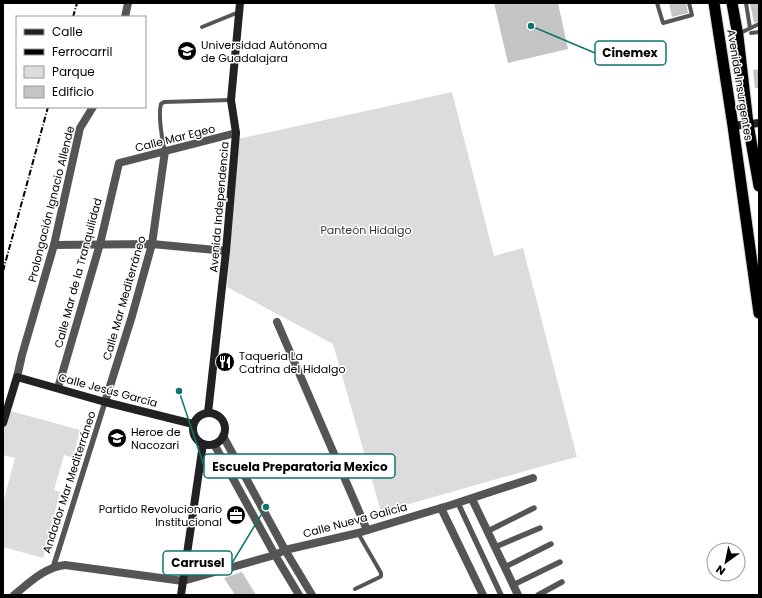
<svg xmlns="http://www.w3.org/2000/svg" width="762" height="598" viewBox="0 0 762 598" font-family="Poppins,sans-serif">
	<style>
		.green { fill: #dcdcdc }
		.building { fill: #c4c4c4 }
		.lines { fill: none; stroke-linecap: round; stroke-linejoin: round }
		.trunk-casing { stroke: #dbdbdb; stroke-width: 13 }
		.service { stroke: #555; stroke-width: 4 }
		.pedestrian { stroke: #555; stroke-width: 5.5 }
		.minor { stroke: #555; stroke-width: 8 }
		.secondary { stroke: #222; stroke-width: 8 }
		.trunk { stroke: #000; stroke-width: 11 }
		.rail { stroke: #000; stroke-width: 2; stroke-dasharray: 6 2 1 2; stroke-linecap: butt }
		.labels { text-anchor: middle; stroke-width: 3; stroke-linejoin: round; paint-order: stroke }
		.poi-label { font-size: 11px; fill: #000; stroke: #fff; text-anchor: start }
		.street-label { font-size: 11px; fill: #000; stroke: #fff }
		.park-label { font-size: 11px; fill: #333; stroke: #fff }
		.leader { fill: none; stroke: #0f766e; stroke-width: 1.5 }
		.callout-dot { fill: #0f766e; stroke: #fff; stroke-width: 1.5 }
		.callout { fill: #fff; stroke: #0f766e; stroke-width: 1.5 }
		.callout-label { font-size: 12px; text-anchor: middle; font-weight: bold; fill: #000 }
	</style>
	<rect width="100%" height="100%" fill="#fff"/>
	<g class="green">
		<path d="M 452,92 L 494,256 L 523,248 L 577,457 L 550,464 L 381,512 L 333,344 L 227,287 L 238,139 Z"/>
		<path d="M 7,410 L 80,430 L 73,458 L 64,455 L 54,490 L 60,492 L 43,558 L 3,547 L 3,503 L 15,458 L 3,455 L 3,426 Z"/>
	</g>
	<g class="building">
		<path d="M 494,3 L 558,3 L 568,49 L 508,63 Z"/>
		<path d="M 669,3 L 686,3 L 688,13 L 672,17 Z"/>
		<path d="M 750,3 L 759,3 L 759,21 L 754,23 Z"/>
		<path d="M 759,69 L 759,88 L 755,88 L 753,70 Z"/>
		<path d="M 242,572 L 256,595 L 235,595 L 224,578 Z"/>
	</g>
	<g class="lines">
		<g class="trunk-casing">
			<g id="trunk">
				<path d="M 714,3 L 733,126 L 759,313"/>
				<path d="M 732,3 L 738,36 L 748,124 L 759,186"/>
			</g>
		</g>
		<g class="service">
			<path d="M 657,3 L 663,23 L 692,15 L 689,3"/>
			<path d="M 746,3 L 750,28"/>
			<path d="M 202,27 L 239,12"/>
			<path d="M 751,33 L 759,32"/>
			<path d="M 738,34 L 759,24"/>
			<path d="M 165,151 C 162,140 158,115 161,104 L 164,102 L 231,100"/>
			<path d="M 355,589 L 380,577 L 381,576 L 381,573 L 358,533"/>
		</g>
		<g class="pedestrian">
			<path d="M 458,503 L 501,595"/>
			<path d="M 488,531 L 534,508"/>
			<path d="M 495,547 L 540,528"/>
			<path d="M 505,567 L 551,544"/>
			<path d="M 53,568 L 105,402"/>
			<path d="M 513,585 L 560,562"/>
			<path d="M 538,595 L 562,582"/>
		</g>
		<g class="minor">
			<path d="M 125,17 L 128,3"/>
			<path d="M 54,245 L 152,244 L 226,251"/>
			<path d="M 277,322 L 367,530"/>
			<path d="M 17,377 L 22,355 L 54,245 L 80,128 L 93,107"/>
			<path d="M 58,388 L 100,244 L 119,163 L 236,133"/>
			<path d="M 105,402 L 132,316 L 152,244 L 165,151"/>
			<path d="M 223,436 L 285,550 L 312,595"/>
			<path d="M 214,444 L 275,555 L 299,595"/>
			<path d="M 472,499 L 518,595"/>
			<path d="M 441,508 L 483,595"/>
			<path d="M 14,595 C 29,583 45,567 65,565 L 183,581 L 275,555 L 285,550 L 358,533 L 451,505 L 533,478"/>
		</g>
		<g class="secondary">
			<path d="M 733,126 L 759,123"/>
			<circle cx="209" cy="429" r="16"/>
			<path d="M 208,413 L 226,251 L 236,133 L 231,100 L 240,3"/>
			<path d="M 3,423 L 17,377 L 105,402 L 193,424"/>
			<path d="M 181,595 L 203,444"/>
		</g>
		<use href="#trunk" class="trunk"/>
		<g class="rail">
			<path d="M 73,17 L 77,3"/>
			<path d="M 3,271 L 48,107"/>
		</g>
	</g>
	<defs>
		<g id="university-disc" transform="scale(1)"><circle r="9.5" fill="#000" stroke="#fff"/><path d="M0-5L7-2L0 1L-7-2ZM-4 1L0 2.5L4 1V4Q0 6-4 4Z" fill="#fff"/></g>
		<g id="restaurant-disc" transform="scale(1)"><circle r="9.5" fill="#000" stroke="#fff"/><path d="M-5-6h1v4h1v-4h1v4h1v-4h1v5L-1.5 .5V6h-2V.5L-5-1ZM5-6V6H3V1.5H1.5Q1.5-4 5-6Z" fill="#fff"/></g>
		<g id="school-disc" transform="scale(1)"><circle r="9.5" fill="#000" stroke="#fff"/><path d="M0-5L7-2L0 1L-7-2ZM-4 1L0 2.5L4 1V4Q0 6-4 4Z" fill="#fff"/></g>
		<g id="office-disc" transform="scale(1)"><circle r="9.5" fill="#000" stroke="#fff"/><path d="M-6-3h4V-5.5h4V-3h4V5H-6ZM-1-4.5V-3h2v-1.5ZM-6 0V1H6V0Z" fill="#fff"/></g>
	</defs>
	<g fill-rule="evenodd">
		<use href="#university-disc" x="187" y="51"/>
		<use href="#restaurant-disc" x="225" y="362"/>
		<use href="#school-disc" x="117" y="438"/>
		<use href="#office-disc" x="236" y="515"/>
	</g>
	<g class="labels">
		<g class="poi-label">
			<text x="201" y="49">Universidad Autónoma<tspan x="201" dy="13">de Guadalajara</tspan></text>
			<text x="239" y="360">Taqueria La<tspan x="239" dy="13">Catrina del Hidalgo</tspan></text>
			<text x="131" y="436">Heroe de<tspan x="131" dy="13">Nacozari</tspan></text>
			<text x="222" y="513" text-anchor="end">Partido Revolucionario<tspan x="222" dy="13">Institucional</tspan></text>
		</g>
		<g class="street-label">
			<text transform="translate(740 85) rotate(81)" y="4">Avenida Insurgentes</text>
			<text transform="translate(175 138) rotate(-14)" y="4">Calle Mar Egeo</text>
			<text transform="translate(51 204) rotate(-76)" y="4">Prolongación Ignacio Allende</text>
			<text transform="translate(219 207) rotate(-85)" y="4">Avenida Independencia</text>
			<text transform="translate(78 273) rotate(-75)" y="4">Calle Mar de la Tranquilidad</text>
			<text transform="translate(124 298) rotate(-74)" y="4">Calle Mar Mediterráneo</text>
			<text transform="translate(108 390) rotate(15)" y="4">Calle Jesús García</text>
			<text transform="translate(69 482) rotate(-72)" y="4">Andador Mar Mediterráneo</text>
			<text transform="translate(355 520) rotate(-15)" y="4">Calle Nueva Galicia</text>
		</g>
		<g class="park-label">
			<text x="366" y="234">Panteón Hidalgo</text>
		</g>
	</g>
	<path class="leader" d="M531 26L595 53M179 391L204 466M266 507L232 563"/>
	<g class="callout-dot">
		<circle cx="531" cy="26" r="4"/>
		<circle cx="179" cy="391" r="4"/>
		<circle cx="266" cy="507" r="4"/>
	</g>
	<g class="callout">
		<rect x="595" y="41" width="71" height="24" rx="4"/>
		<rect x="204" y="454" width="191" height="24" rx="4"/>
		<rect x="163" y="551" width="69" height="24" rx="4"/>
	</g>
	<g class="callout-label">
		<text x="630" y="57">Cinemex</text>
		<text x="300" y="471">Escuela Preparatoria Mexico</text>
		<text x="198" y="567">Carrusel</text>
	</g>
	<rect width="762" height="598" fill="none" stroke="#000000" stroke-width="8"/>
	<rect x="16" y="16" width="130" height="92" fill="#ffffff" stroke="#999999"/>
	<rect x="24" y="29" width="20" height="6" fill="#222222" stroke="#999999"/>
	<text x="52" y="36" font-size="12" fill="#000000">Calle</text>
	<rect x="24" y="49" width="20" height="6" fill="#000000" stroke="#999999"/>
	<text x="52" y="56" font-size="12" fill="#000000">Ferrocarril</text>
	<rect x="24" y="66" width="20" height="12" fill="#dcdcdc" stroke="#999999"/>
	<text x="52" y="76" font-size="12" fill="#000000">Parque</text>
	<rect x="24" y="86" width="20" height="12" fill="#c4c4c4" stroke="#999999"/>
	<text x="52" y="96" font-size="12" fill="#000000">Edificio</text>
	<g transform="translate(726 562) rotate(213)"><circle r="19" fill="#ffffff" stroke="#999999"/>
	<path d="M0-3L7 15L0 10L-7 15Z" fill="#000000"/>
	<text y="-6" font-size="11" font-weight="bold" text-anchor="middle" fill="#000000">N</text>
	</g>
</svg>
